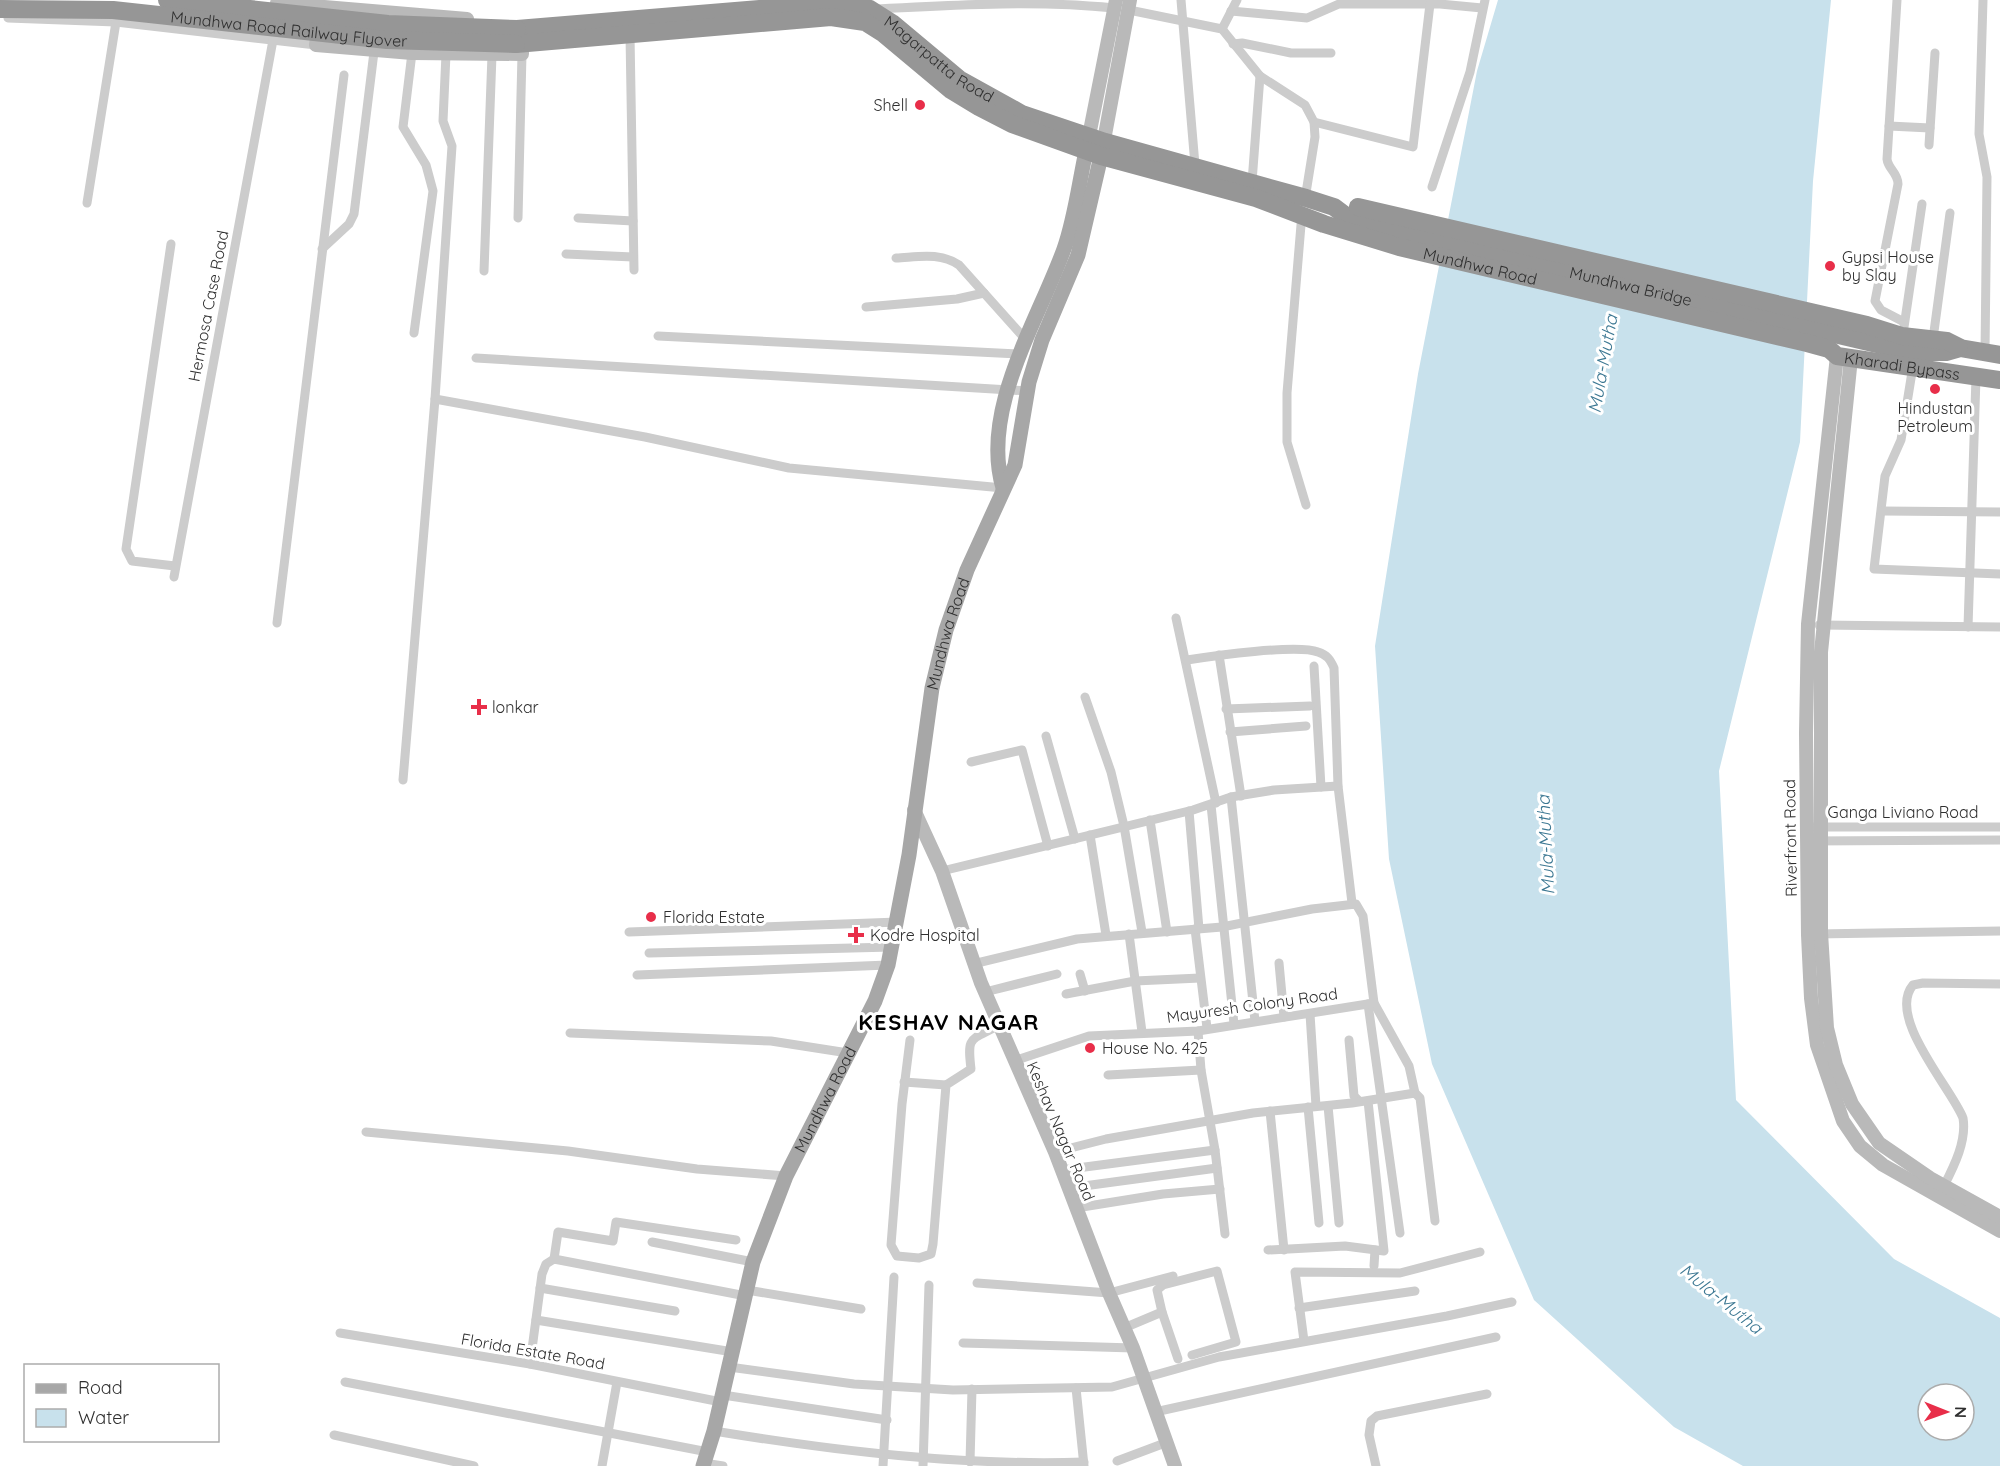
<svg xmlns="http://www.w3.org/2000/svg" width="2000" height="1466" viewBox="0 0 2000 1466" font-family="Quicksand,sans-serif">
	<style>
		.water { fill: #c8e1ec; fill-rule: evenodd }
		.lines { fill: none; stroke-linecap: round; stroke-linejoin: round }
		.street { stroke: #ccc; stroke-width: 9 }
		.secondary { stroke: #b9b9b9; stroke-width: 14 }
		.primary { stroke: #a7a7a7; stroke-width: 15 }
		.highway { stroke: #969696; stroke-width: 18 }
		.highway-bridge { stroke: #969696; stroke-width: 18 }
		.poi-dot { fill: #e82e49; stroke: #fff; stroke-width: 2 }
		.labels { text-anchor: middle; stroke-width: 6; stroke-linejoin: round; paint-order: stroke }
		.street-label { font-size: 16px; fill: #2f2f2f; stroke: #fff }
		.poi-label { font-size: 16px; fill: #2f2f2f; stroke: #fff; text-anchor: start }
		.water-label { font-size: 18px; font-style: italic; fill: #3b7792; stroke: #fff }
		.district-label { font-size: 22px; font-weight: bold; letter-spacing: 1.5px; fill: #000; stroke: #fff }
	</style>
	<rect width="100%" height="100%" fill="#fff"/>
	<path class="water" d="M 1498,0 L 1831,0 L 1813,181 L 1800,442 L 1719,771 L 1736,1100 L 1894,1259 L 2000,1318 L 2000,1466 L 1743,1466 L 1674,1427 L 1534,1300 L 1432,1064 L 1389,859 L 1375,646 L 1418,374 L 1477,71 ZM 1928,1394 L 1964,1394 L 1964,1430 L 1928,1430 Z"/>
	<g class="lines">
		<g class="street">
			<path d="M 1181,0 L 1195,165"/>
			<path d="M 1897,0 L 1887,159 C 1888,169 1898,173 1898,184 L 1875,301 L 1881,310 L 1904,322"/>
			<path d="M 1983,0 L 1979,134 L 1987,177 L 1985,353"/>
			<path d="M 876,9 C 954,5 1036,0 1114,8"/>
			<path d="M 1129,10 L 1222,29 L 1260,76 L 1305,105 L 1314,122 L 1315,137 L 1305,199"/>
			<path d="M 1231,11 L 1307,18 L 1339,4 L 1440,4 L 1482,8"/>
			<path d="M 8,18 L 116,22 L 316,45"/>
			<path d="M 1222,29 L 1237,0"/>
			<path d="M 630,35 L 634,270"/>
			<path d="M 1233,44 L 1242,43 L 1291,53 L 1331,53"/>
			<path d="M 412,53 L 403,127 L 426,165 L 433,191 L 414,333"/>
			<path d="M 1314,122 L 1413,147 L 1430,4"/>
			<path d="M 1889,126 L 1930,128"/>
			<path d="M 1929,145 L 1935,53"/>
			<path d="M 1252,182 L 1260,76"/>
			<path d="M 1432,187 L 1470,72 L 1485,0"/>
			<path d="M 87,203 L 116,22"/>
			<path d="M 1302,213 L 1287,393 L 1287,442 L 1306,505"/>
			<path d="M 518,218 L 522,54"/>
			<path d="M 578,218 L 633,221"/>
			<path d="M 171,244 L 126,549 L 132,561 L 175,566"/>
			<path d="M 322,249 L 349,224 L 354,214 L 374,52"/>
			<path d="M 566,254 L 633,257"/>
			<path d="M 896,258 C 918,257 940,252 959,265 L 1027,341"/>
			<path d="M 484,271 L 492,55"/>
			<path d="M 866,307 L 957,299 L 984,293"/>
			<path d="M 1904,327 L 1922,204"/>
			<path d="M 658,336 L 1020,354"/>
			<path d="M 1933,339 L 1950,213"/>
			<path d="M 476,358 L 1028,391"/>
			<path d="M 1913,366 L 1901,440 L 1885,476 L 1874,569 L 2000,574"/>
			<path d="M 435,399 L 645,437 L 789,468 L 1003,488"/>
			<path d="M 1882,511 L 2000,512"/>
			<path d="M 174,577 L 273,40"/>
			<path d="M 1176,618 L 1216,803"/>
			<path d="M 277,623 L 344,75"/>
			<path d="M 1819,625 L 2000,627"/>
			<path d="M 1968,627 L 1976,377"/>
			<path d="M 1219,655 L 1241,796"/>
			<path d="M 1187,660 C 1213,656 1297,644 1318,652 C 1327,655 1330,659 1334,668 L 1338,786 L 1352,903"/>
			<path d="M 1314,666 L 1321,787"/>
			<path d="M 1085,697 L 1111,772 L 1124,826 L 1142,932"/>
			<path d="M 1226,709 L 1310,706"/>
			<path d="M 1230,732 L 1306,726"/>
			<path d="M 1046,736 L 1075,839"/>
			<path d="M 971,762 L 1022,750 L 1048,846"/>
			<path d="M 403,780 L 435,399 L 452,146 L 443,121 L 446,54"/>
			<path d="M 1231,797 L 1255,1021"/>
			<path d="M 1211,805 L 1234,1024"/>
			<path d="M 1189,811 L 1199,929"/>
			<path d="M 1150,820 L 1167,932"/>
			<path d="M 1807,827 L 2000,827"/>
			<path d="M 1090,835 L 1106,935"/>
			<path d="M 1807,841 L 2000,840"/>
			<path d="M 942,871 L 1193,810 L 1231,797 L 1274,790 L 1338,786"/>
			<path d="M 1195,929 L 1207,1028"/>
			<path d="M 629,932 L 898,922"/>
			<path d="M 1129,934 L 1142,1032"/>
			<path d="M 1816,934 L 2000,931"/>
			<path d="M 649,953 L 892,947"/>
			<path d="M 1279,963 L 1284,1017"/>
			<path d="M 973,964 L 1077,939 L 1222,927 L 1312,909 L 1356,904 L 1363,916 L 1374,1003 L 1409,1066 L 1415,1093"/>
			<path d="M 1080,974 L 1085,991"/>
			<path d="M 637,975 L 888,965"/>
			<path d="M 985,992 L 1057,974"/>
			<path d="M 1066,994 L 1135,981 L 1200,978"/>
			<path d="M 1368,1004 L 1400,1233"/>
			<path d="M 1310,1014 L 1316,1106"/>
			<path d="M 1198,1031 L 1201,1070 L 1215,1150 L 1225,1234"/>
			<path d="M 570,1033 L 771,1041 L 848,1053"/>
			<path d="M 910,1040 L 902,1104 L 891,1245 L 897,1256 L 919,1258 L 931,1254 L 933,1244 L 946,1085 L 971,1069 C 967,1035 970,1041 999,1025"/>
			<path d="M 1349,1040 L 1354,1096 L 1359,1101"/>
			<path d="M 1014,1061 L 1089,1036 L 1198,1031 L 1374,1003"/>
			<path d="M 1108,1075 L 1201,1070"/>
			<path d="M 904,1082 L 946,1085"/>
			<path d="M 1328,1106 L 1339,1223"/>
			<path d="M 1308,1107 L 1319,1223"/>
			<path d="M 1270,1111 L 1284,1250"/>
			<path d="M 366,1132 L 568,1151 L 697,1169 L 786,1176"/>
			<path d="M 1055,1152 L 1106,1139 L 1253,1113 L 1352,1103 L 1415,1093 L 1420,1098 L 1435,1221"/>
			<path d="M 1062,1170 L 1215,1150"/>
			<path d="M 1069,1188 L 1217,1168"/>
			<path d="M 1942,1190 C 1953,1168 1967,1142 1963,1118 C 1952,1089 1886,1017 1913,985 L 1923,983 L 2000,984"/>
			<path d="M 1076,1208 L 1163,1194 L 1220,1189"/>
			<path d="M 652,1242 L 753,1262"/>
			<path d="M 1268,1250 L 1345,1246 L 1384,1251 L 1368,1101"/>
			<path d="M 554,1259 L 558,1232 L 613,1241 L 616,1222 L 736,1240"/>
			<path d="M 1374,1266 L 1375,1250"/>
			<path d="M 977,1283 L 1109,1293 L 1173,1276"/>
			<path d="M 540,1288 L 675,1311"/>
			<path d="M 747,1290 L 861,1309"/>
			<path d="M 1299,1308 L 1415,1291"/>
			<path d="M 1162,1312 L 1157,1290 L 1163,1285 L 1217,1271 L 1236,1342 L 1192,1355"/>
			<path d="M 536,1320 L 733,1352"/>
			<path d="M 1124,1328 L 1162,1312 L 1178,1359"/>
			<path d="M 340,1333 L 530,1364 L 721,1402"/>
			<path d="M 1304,1341 L 1295,1272 L 1400,1273 L 1480,1252"/>
			<path d="M 963,1343 L 1133,1348"/>
			<path d="M 530,1364 L 542,1274 L 546,1264 L 554,1259 L 746,1296"/>
			<path d="M 729,1367 L 854,1384 L 953,1390 L 1112,1387 L 1219,1357 L 1447,1316 L 1512,1302"/>
			<path d="M 345,1382 L 708,1452"/>
			<path d="M 1076,1388 L 1084,1466"/>
			<path d="M 723,1395 L 887,1420"/>
			<path d="M 1155,1412 L 1496,1337"/>
			<path d="M 714,1431 C 836,1451 961,1466 1084,1462"/>
			<path d="M 334,1435 L 474,1466"/>
			<path d="M 1117,1461 L 1165,1443"/>
			<path d="M 970,1462 L 972,1389"/>
			<path d="M 704,1463 L 723,1466"/>
			<path d="M 602,1466 L 617,1382"/>
			<path d="M 883,1466 L 894,1277"/>
			<path d="M 923,1466 L 929,1285"/>
			<path d="M 1376,1466 L 1369,1435 L 1371,1421 L 1377,1416 L 1487,1394"/>
		</g>
		<g class="secondary">
			<path d="M 277,3 L 467,19"/>
			<path d="M 319,24 L 316,45 L 412,53 L 522,54 L 522,44"/>
			<path d="M 1087,146 L 1116,0"/>
			<path d="M 1102,151 L 1130,0"/>
			<path d="M 1837,356 L 1808,624 L 1806,733 L 1808,935 L 1811,998 L 1817,1045 L 1843,1121 L 1860,1146 L 1883,1165 L 2000,1231"/>
			<path d="M 1851,358 L 1821,652 L 1821,933 L 1827,1028 L 1836,1065 L 1852,1104 L 1879,1143 L 1930,1178 L 2000,1217"/>
			<path d="M 914,810 L 942,871 L 981,983 L 1055,1152 L 1109,1293 L 1133,1348 L 1175,1466"/>
		</g>
		<g class="primary">
			<path d="M 1003,488 C 980,410 1038,321 1064,249 C 1075,218 1079,183 1086,151"/>
			<path id="s1" d="M 703,1466 L 714,1431 L 753,1262 L 786,1176 L 875,1001 L 888,965 L 909,855 L 932,688 L 946,630 L 967,570 L 1015,465 L 1029,382 L 1042,340 L 1078,255 L 1101,156"/>
		</g>
		<g class="highway">
			<path id="s2" d="M 517,29 L 832,3 L 870,9 L 892,23 L 959,79 L 1022,114 L 1105,142 L 1306,198 L 1334,207 L 1346,216 L 1402,232 L 1911,352 L 1946,352 L 1960,348 L 2000,355"/>
			<path id="s3" d="M 516,44 L 831,17 L 865,22 L 884,34 L 951,90 L 979,107 L 1012,124 L 1101,156 L 1256,198 L 1324,224 L 1399,247 L 1807,343 L 1829,349 L 1837,356 L 2000,380"/>
			<path d="M 1358,207 L 1867,325 L 1902,336 L 1947,341 L 1959,347"/>
		</g>
		<g class="highway-bridge">
			<path d="M 167,0 L 388,24 L 517,29"/>
			<path id="s4" d="M 0,9 L 113,10 L 387,40 L 516,44"/>
		</g>
	</g>
	<g class="poi-dot">
		<circle cx="920" cy="105" r="6"/>
		<circle cx="1830" cy="266" r="6"/>
		<circle cx="1935" cy="389" r="6"/>
		<path d="M476 698h6v6h6v6h-6v6h-6v-6h-6v-6h6z"/>
		<circle cx="651" cy="917" r="6"/>
		<path d="M853 926h6v6h6v6h-6v6h-6v-6h-6v-6h6z"/>
		<circle cx="1090" cy="1048" r="6"/>
	</g>
	<g class="labels">
		<g class="street-label">
			<text dy="6" stroke="none"><textPath href="#s4" startOffset="290">Mundhwa Road Railway Flyover</textPath></text>
			<text dy="6" stroke="none"><textPath href="#s2" startOffset="440">Magarpatta Road</textPath></text>
			<text dy="6" stroke="none"><textPath href="#s3" startOffset="1020">Mundhwa Road</textPath></text>
			<text dy="6" stroke="none"><textPath href="#s2" startOffset="1174">Mundhwa Bridge</textPath></text>
			<text transform="translate(208 306) rotate(-79)" y="6">Hermosa Case Road</text>
			<text dy="6" stroke="none"><textPath href="#s3" startOffset="1455">Kharadi Bypass</textPath></text>
			<text dy="6" stroke="none"><textPath href="#s1" startOffset="874">Mundhwa Road</textPath></text>
			<text x="1903" y="818">Ganga Liviano Road</text>
			<text transform="translate(1790 838) rotate(-91)" y="6">Riverfront Road</text>
			<text transform="translate(1252 1005) rotate(-8)" y="6">Mayuresh Colony Road</text>
			<text dy="6" stroke="none"><textPath href="#s1" startOffset="388">Mundhwa Road</textPath></text>
			<text transform="translate(1061 1131) rotate(67)" y="6">Keshav Nagar Road</text>
			<text transform="translate(533 1351) rotate(10)" y="6">Florida Estate Road</text>
		</g>
		<g class="poi-label">
			<text x="908" y="111" text-anchor="end">Shell</text>
			<text x="1842" y="263">Gypsi House<tspan x="1842" dy="18">by Slay</tspan></text>
			<text x="1935" y="414" text-anchor="middle">Hindustan<tspan x="1935" dy="18">Petroleum</tspan></text>
			<text x="492" y="713">lonkar</text>
			<text x="663" y="923">Florida Estate</text>
			<text x="870" y="941">Kodre Hospital</text>
			<text x="1102" y="1054">House No. 425</text>
		</g>
		<g class="water-label">
			<text transform="translate(1603 364) rotate(-80)" y="6">Mula-Mutha</text>
			<text transform="translate(1546 845) rotate(-93)" y="6">Mula-Mutha</text>
			<text transform="translate(1721 1299) rotate(39)" y="6">Mula-Mutha</text>
		</g>
		<g class="district-label">
			<text x="949" y="1030">KESHAV NAGAR</text>
		</g>
	</g>
	<rect x="24" y="1364" width="195" height="78" fill="#ffffff" stroke="#acacac" stroke-width="1.5"/>
	<rect x="36" y="1384" width="30" height="9" fill="#a7a7a7" stroke="#acacac" stroke-width="1.5"/>
	<text x="78" y="1394" font-size="18" fill="#2f2f2f">Road</text>
	<rect x="36" y="1409" width="30" height="18" fill="#c8e1ec" stroke="#acacac" stroke-width="1.5"/>
	<text x="78" y="1424" font-size="18" fill="#2f2f2f">Water</text>
	<g transform="translate(1946 1412) rotate(91)"><circle r="28" fill="#ffffff" stroke="#acacac" stroke-width="1.5"/>
	<path d="M0-4.5L10 22L0 15L-10 22Z" fill="#e82e49"/>
	<text y="-9" font-size="16" font-weight="bold" text-anchor="middle" fill="#2f2f2f">N</text>
	</g>
</svg>
